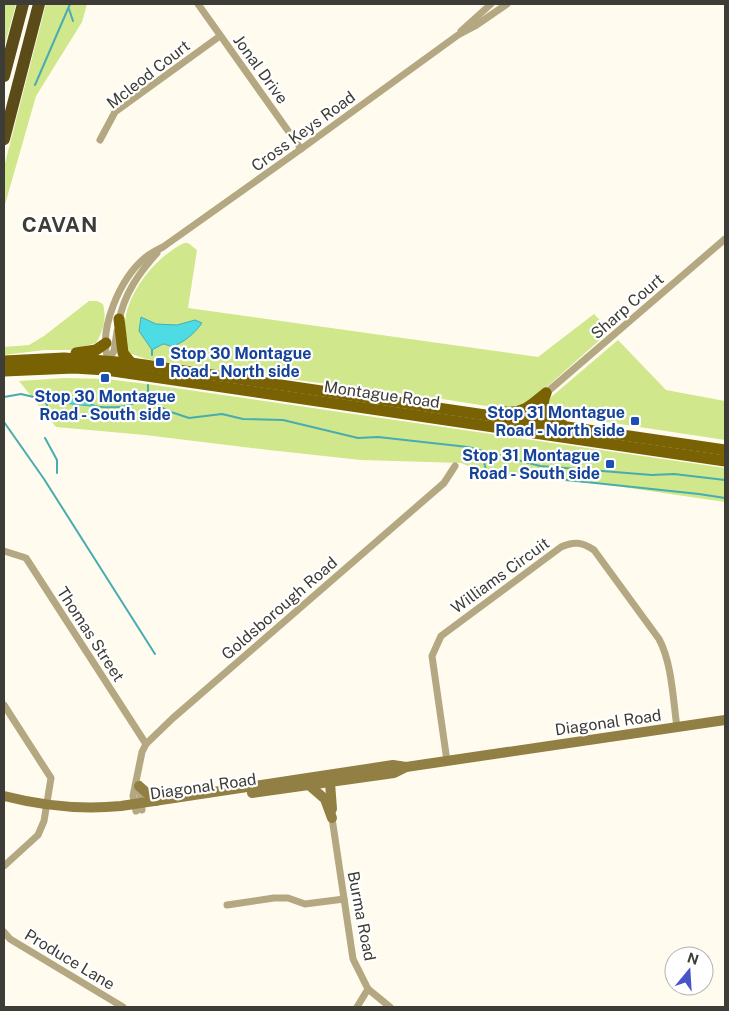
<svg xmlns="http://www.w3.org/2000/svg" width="729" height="1011" viewBox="0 0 729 1011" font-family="'Public Sans',sans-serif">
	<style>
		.green { fill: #d0e78b }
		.water { fill: #4ddce4; stroke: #48acb0 }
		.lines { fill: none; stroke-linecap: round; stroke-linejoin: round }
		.stream { stroke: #48acb0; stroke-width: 2 }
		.street { stroke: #b4a882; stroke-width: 7 }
		.secondary { stroke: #927f44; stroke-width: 10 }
		.primary { stroke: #796203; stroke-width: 11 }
		.highway { stroke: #5b4b18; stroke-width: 12 }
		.transit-dot { fill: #1a4fb4; stroke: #fff; stroke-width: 2 }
		.labels { text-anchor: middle; stroke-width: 4.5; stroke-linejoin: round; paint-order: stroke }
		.street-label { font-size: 16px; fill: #3e3c36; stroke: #fff }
		.transit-label { font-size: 16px; font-weight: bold; fill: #164399; stroke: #fff; text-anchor: end }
		.district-label { font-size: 21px; font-weight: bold; letter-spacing: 1px; fill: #3e3c36; stroke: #fff }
	</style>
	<rect width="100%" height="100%" fill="#fffbef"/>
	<g class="green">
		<path d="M 4,4 L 16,4 L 4,48 Z"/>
		<path d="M 46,4 L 87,4 L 82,22 L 36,96 L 4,208 L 4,167 Z"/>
		<path d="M 184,243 L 188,243 L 197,250 L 188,308 L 538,357 L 594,314 L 610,331 L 523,408 L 512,410 L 436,398 L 212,369 L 146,359 L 129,353 C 111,312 148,261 184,243 Z"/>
		<path d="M 89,301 L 97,301 L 103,304 C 107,318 103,332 96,343 L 71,350 L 44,350 L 4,355 L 4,347 L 29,345 L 44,336 Z"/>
		<path d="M 618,340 L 666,390 L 725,401 L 725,440 L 600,421 L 571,419 L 550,412 L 548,402 L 550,398 Z"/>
		<path d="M 65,378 L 107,379 L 147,384 L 725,468 L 725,502 L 602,484 L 534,479 L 480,471 L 461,463 L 361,460 L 269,450 L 145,435 L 56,427 L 19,381 Z"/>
	</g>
	<g class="water">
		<path d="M 141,317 L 156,324 L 177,325 L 195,320 L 202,323 C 196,332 182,345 171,346 C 168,346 166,344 163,344 L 152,350 L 139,331 Z"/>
		<path d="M 56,398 L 69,398 L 101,407 L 52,402 L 51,401 Z"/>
	</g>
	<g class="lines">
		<g class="stream">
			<path d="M 69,9 L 73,21"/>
			<path d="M 35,85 L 70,4"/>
			<path d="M 152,355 L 152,350"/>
			<path d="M 4,397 L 21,394 L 51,401"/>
			<path d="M 44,399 L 47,405 L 45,416"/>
			<path d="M 142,399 L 148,400 L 168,411 L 189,418 L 222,414 L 243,419 L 283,420 L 358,438 L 378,437 L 468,447 L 540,466 L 652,475 L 674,474 L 725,480"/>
			<path d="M 101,407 C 121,408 132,408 148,393 L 148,385"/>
			<path d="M 4,422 L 44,479 L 155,654"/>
			<path d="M 45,438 L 57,460 L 57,473"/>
			<path d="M 484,462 L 486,470 L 492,472 L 699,494 L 725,498"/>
		</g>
		<g class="street">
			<path d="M 198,4 L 301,149"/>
			<path d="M 461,31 L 491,4"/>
			<path d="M 100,140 L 115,112 L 220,36"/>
			<path d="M 119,321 C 124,294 139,273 157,253"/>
			<path d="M 108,360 C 98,329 120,278 146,257 C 151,253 157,250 163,247 L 301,149 L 458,35 L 475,26 L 507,4"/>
			<path d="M 108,360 L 114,351 L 117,331"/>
			<path d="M 546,393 L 725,239"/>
			<path d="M 4,551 L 26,558 L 146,744"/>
			<path d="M 4,705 L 51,778 L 44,821 L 38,835 L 4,866"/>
			<path d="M 447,761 L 432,656 L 441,636 L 561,547 C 574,541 582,542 594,550 L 659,639 C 672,663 673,700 677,727"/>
			<path d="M 139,784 L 142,810"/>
			<path d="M 136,811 L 133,796 L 142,752 L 146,744 L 173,718 L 444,483 L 455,466"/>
			<path d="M 332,818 L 353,959 L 368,989 L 390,1007"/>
			<path d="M 227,905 L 274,898 L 288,898 L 305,904 L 344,899"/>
			<path d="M 4,932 L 10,939 L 123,1007"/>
			<path d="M 357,1007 L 368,989"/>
		</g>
		<g class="secondary">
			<path d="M 330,783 L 332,809"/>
			<path d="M 139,786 L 156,801"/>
			<path d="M 310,786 L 325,799 L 332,818"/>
			<path d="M 252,793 L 394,773 L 406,767"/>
			<path d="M 4,796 C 43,806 80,810 121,806 L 393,765 L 406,767 L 725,720"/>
		</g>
		<g class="primary">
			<path d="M 119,319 L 123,353 L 131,363"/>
			<path d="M 76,353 L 96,350 L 106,343"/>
			<path d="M 4,361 L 64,358 L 131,363 L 725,450"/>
			<path d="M 4,371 L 74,368 L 106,370 L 725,461"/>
			<path d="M 546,393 C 539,409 546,416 561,421"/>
			<path d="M 506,412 C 524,414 532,404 546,393"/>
		</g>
		<g class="highway">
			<path d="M 4,76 L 23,4"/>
			<path d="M 4,139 L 39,4"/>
		</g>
	</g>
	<g class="transit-dot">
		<rect x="155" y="357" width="10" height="10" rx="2.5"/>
		<rect x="100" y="373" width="10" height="10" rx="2.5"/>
		<rect x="630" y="416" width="10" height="10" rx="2.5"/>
		<rect x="605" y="459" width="10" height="10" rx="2.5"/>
	</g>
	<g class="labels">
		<g class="street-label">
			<text transform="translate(261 69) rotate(54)" y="6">Jonal Drive</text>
			<text transform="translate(148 74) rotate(-38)" y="6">Mcleod Court</text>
			<text transform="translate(303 131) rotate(-36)" y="6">Cross Keys Road</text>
			<text transform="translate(627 306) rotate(-41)" y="6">Sharp Court</text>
			<text transform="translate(382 394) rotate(8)" y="6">Montague Road</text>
			<text transform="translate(500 575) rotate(-36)" y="6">Williams Circuit</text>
			<text transform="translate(279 608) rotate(-41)" y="6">Goldsborough Road</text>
			<text transform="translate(91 634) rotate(57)" y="6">Thomas Street</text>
			<text transform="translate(608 722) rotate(-8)" y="6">Diagonal Road</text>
			<text transform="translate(203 786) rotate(-8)" y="6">Diagonal Road</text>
			<text transform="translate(362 916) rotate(79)" y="6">Burma Road</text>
			<text transform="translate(70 959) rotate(31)" y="6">Produce Lane</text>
		</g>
		<g class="transit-label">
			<text x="170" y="359" text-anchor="start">Stop 30 Montague<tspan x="170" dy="18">Road - North side</tspan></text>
			<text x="105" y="402" text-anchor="middle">Stop 30 Montague<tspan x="105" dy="18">Road - South side</tspan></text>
			<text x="625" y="418">Stop 31 Montague<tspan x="625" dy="18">Road - North side</tspan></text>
			<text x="600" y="461">Stop 31 Montague<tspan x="600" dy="18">Road - South side</tspan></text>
		</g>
		<g class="district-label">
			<text x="60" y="232">CAVAN</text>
		</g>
	</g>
	<rect width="729" height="1011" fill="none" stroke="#3e3c36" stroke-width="10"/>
	<g transform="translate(689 971) rotate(18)"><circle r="24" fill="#ffffff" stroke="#b2b1af"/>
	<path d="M0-4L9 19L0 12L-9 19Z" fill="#4854c8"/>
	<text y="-8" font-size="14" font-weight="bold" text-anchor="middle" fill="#3e3c36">N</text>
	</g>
</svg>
